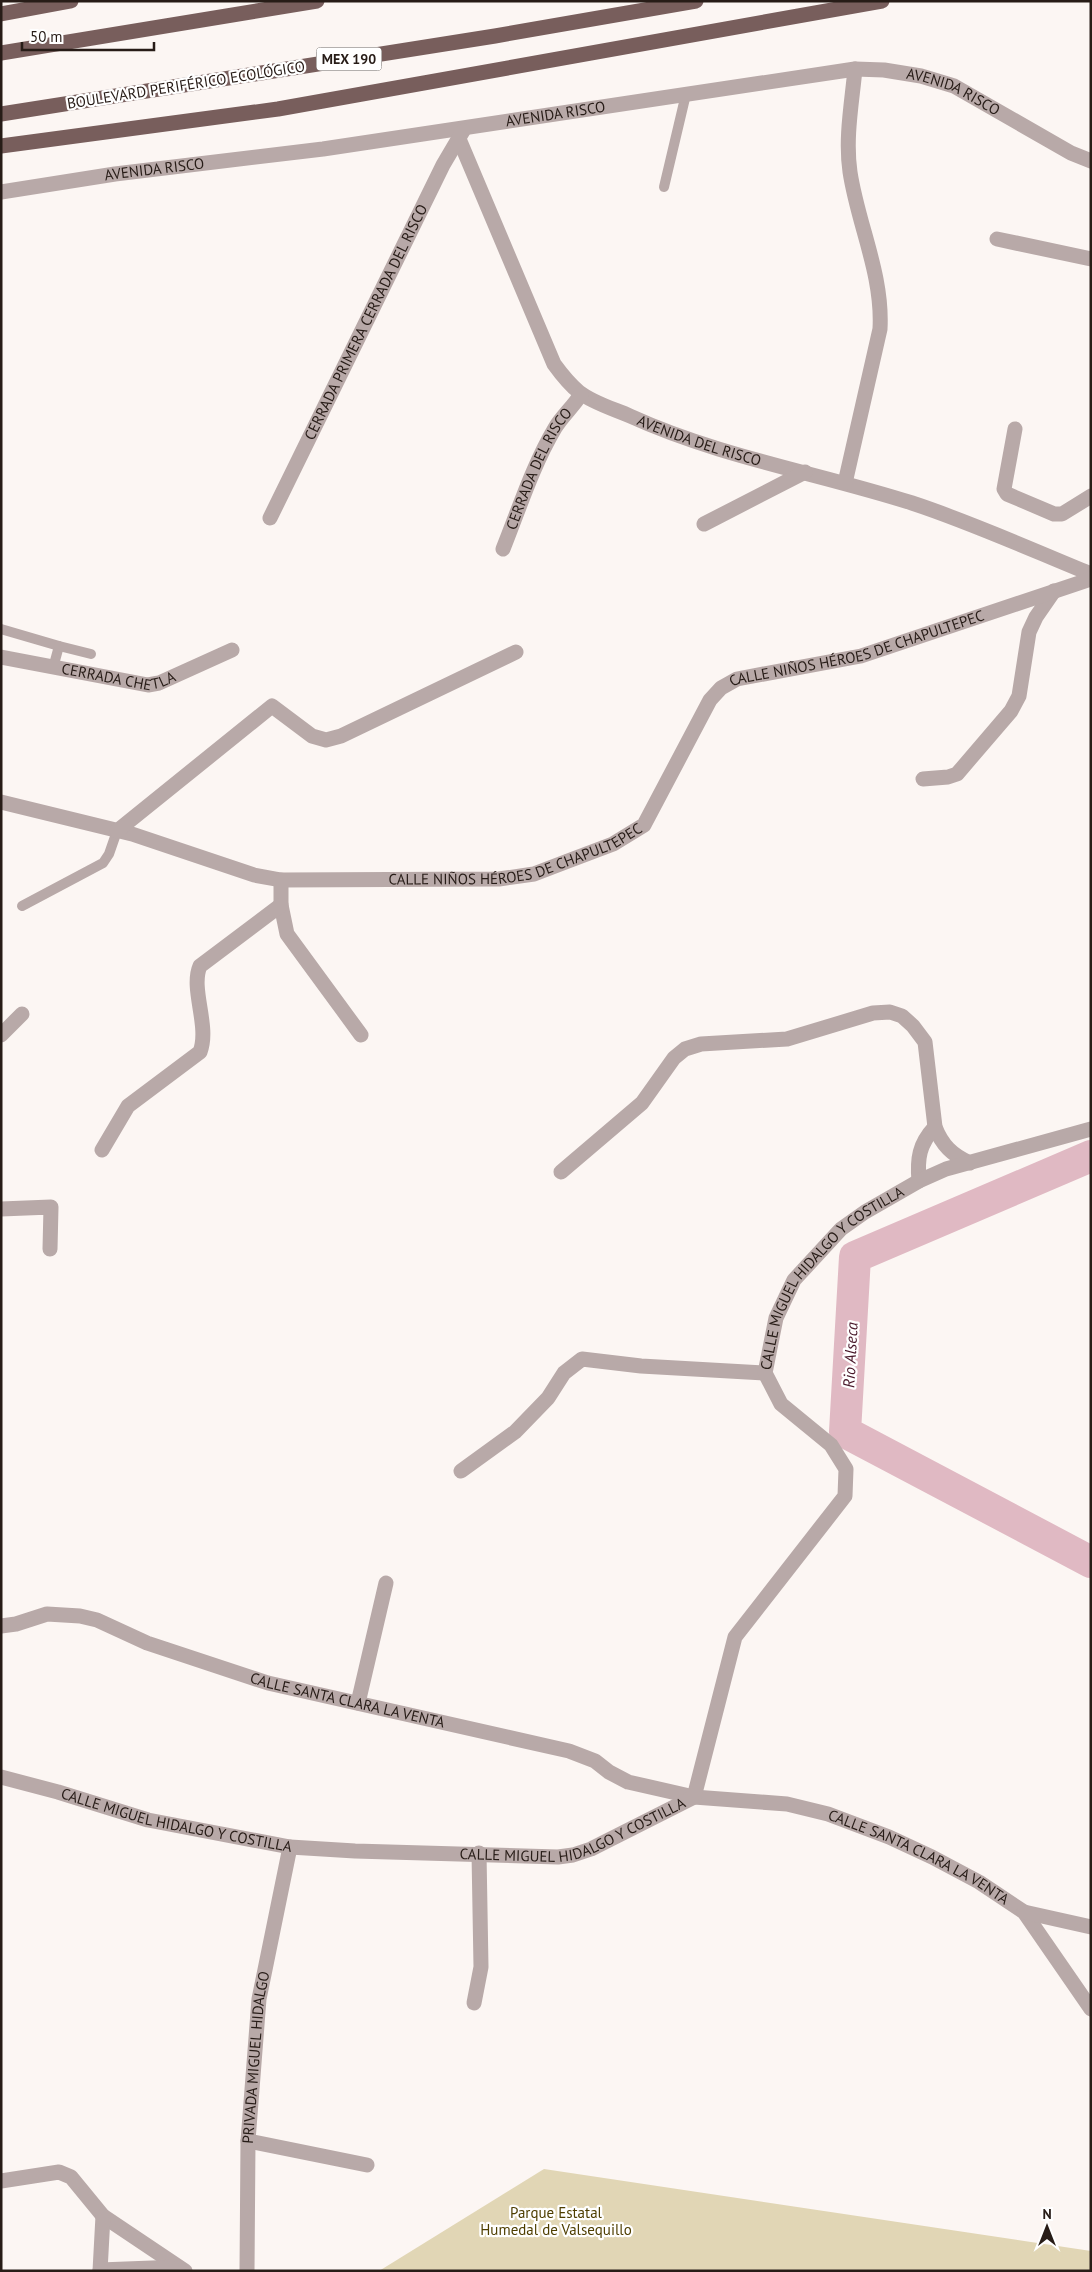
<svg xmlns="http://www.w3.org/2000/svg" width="1092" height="2272" viewBox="0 0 1092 2272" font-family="'PT Sans',sans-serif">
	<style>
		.green { fill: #e1d6b5 }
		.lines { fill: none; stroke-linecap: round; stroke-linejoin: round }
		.river { stroke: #e0b9c3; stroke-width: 32 }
		.service { stroke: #b8a9a8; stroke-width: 10 }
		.minor { stroke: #b8a9a8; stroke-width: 15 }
		.trunk { stroke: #785e5c; stroke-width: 15 }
		.labels { text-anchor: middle; stroke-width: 4.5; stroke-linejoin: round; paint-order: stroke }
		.shield { fill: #fff; stroke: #68605d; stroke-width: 1 }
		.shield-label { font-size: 14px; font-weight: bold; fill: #271c17 }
		.street-label { font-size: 15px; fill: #271c17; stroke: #fff }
		.park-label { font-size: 15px; fill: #4e3e00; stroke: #fff }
		.water-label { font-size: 16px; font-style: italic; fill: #481729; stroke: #fff }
	</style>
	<rect width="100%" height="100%" fill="#fcf6f3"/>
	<path class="green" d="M 544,2169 L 1091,2251 L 1091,2271 L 379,2271 Z"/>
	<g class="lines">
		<path class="river" d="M 1091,1156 L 855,1257 L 845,1432 L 1091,1562"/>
		<g class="service">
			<path d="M 664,187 L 686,94"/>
			<path d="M 1,629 L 59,646 L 53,668"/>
			<path d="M 59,646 L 91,654"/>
			<path d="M 22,906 L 103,863 L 109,854 L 117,831"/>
		</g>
		<g class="minor">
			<path id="s1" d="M 459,139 L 554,364 C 562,375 569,384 579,392 C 593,403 614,409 630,416 C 720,457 818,473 912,503 C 973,523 1032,550 1091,574"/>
			<path id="s2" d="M 1,192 L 115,174 L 323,149 L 855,69 L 884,70 L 921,76 L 954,86 L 1071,153 L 1091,161"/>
			<path d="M 997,239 L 1091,259"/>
			<path d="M 1015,429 L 1004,489 L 1007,494 L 1054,514 L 1062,514 L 1091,496"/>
			<path d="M 845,483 L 880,329 C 883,274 858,225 850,172 C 845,138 852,102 855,69"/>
			<path id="s3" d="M 270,518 L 443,165 L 463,131"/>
			<path d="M 704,524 L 805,472"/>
			<path id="s4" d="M 503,549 C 519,509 533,465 555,428 C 562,416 574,406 581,394"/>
			<path id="s5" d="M 1,657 L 148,685 L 159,683 L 232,650"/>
			<path d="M 923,779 L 948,777 L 957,774 L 1011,711 L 1019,696 L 1029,632 L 1036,617 L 1054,591"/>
			<path id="s6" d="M 1,802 L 132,834 L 254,875 L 281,880 L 499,879 L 534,874 L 568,861 L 613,844 L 644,825 L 710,700 L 721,688 L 737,679 L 861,656 L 1091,579"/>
			<path d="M 117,831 L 272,706 L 312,736 L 326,740 L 341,736 L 516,652"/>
			<path d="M 281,880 L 281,905 L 287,934 L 361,1035"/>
			<path d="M 1,1035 L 22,1014"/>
			<path d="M 102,1150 L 128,1106 L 200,1052 C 210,1026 190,989 200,966 L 281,905"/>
			<path d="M 561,1172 L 642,1103 L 674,1058 L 685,1049 L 701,1044 L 787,1039 L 873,1013 L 890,1012 L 902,1016 L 913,1026 L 925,1042 L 935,1127 C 942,1145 952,1155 970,1163"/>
			<path d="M 919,1181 C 917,1159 919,1144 935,1127"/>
			<path d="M 1,1209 L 51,1207 L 50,1249"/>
			<path d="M 461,1471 L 515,1432 L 548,1398 L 564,1373 L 582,1359 L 641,1366 L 765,1373"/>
			<path id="s7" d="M 1,1626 L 16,1624 L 47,1614 L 80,1616 L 97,1620 L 147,1643 L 268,1683 L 569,1751 L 595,1761 L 609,1772 L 628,1782 L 694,1797 L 787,1804 L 828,1814 L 889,1837 L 932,1857 L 979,1882 L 1024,1912 L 1091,2009"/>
			<path d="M 358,1703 L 386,1583"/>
			<path id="s8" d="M 1,1777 L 58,1792 L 148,1820 L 290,1847 L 355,1851 L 558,1857 L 573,1855 L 591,1849 L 694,1797 L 735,1637 L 845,1496 L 846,1469 L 831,1445 L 781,1404 L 765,1373 L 776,1318 L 794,1280 L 841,1229 L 865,1212 L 919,1181 L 946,1169 L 1091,1129"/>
			<path d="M 1024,1912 L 1091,1927"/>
			<path d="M 474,2003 L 481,1967 L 479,1853"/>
			<path d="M 248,2141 L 367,2165"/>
			<path d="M 1,2181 L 59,2172 L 71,2177 L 103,2216 L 185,2271"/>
			<path d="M 100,2270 L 178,2267"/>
			<path d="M 100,2271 L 103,2216"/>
			<path id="s9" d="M 247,2271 L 248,2141 L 259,1999 L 290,1847"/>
		</g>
		<g class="trunk">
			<path d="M 1,14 L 71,1"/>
			<path d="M 1,53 L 317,1"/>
			<path d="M 1,114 L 495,36 L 696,1"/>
			<path d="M 1,146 L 278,109 L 882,1"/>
		</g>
	</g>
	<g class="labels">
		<rect class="shield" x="316.5" y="47.5" width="65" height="23" rx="4"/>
		<g class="shield-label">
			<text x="349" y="64">MEX 190</text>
		</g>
		<g class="street-label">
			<text transform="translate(186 85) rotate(-9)" y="5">BOULEVARD PERIFÉRICO ECOLÓGICO</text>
			<text dy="5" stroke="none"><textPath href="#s2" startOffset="965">AVENIDA RISCO</textPath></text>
			<text dy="5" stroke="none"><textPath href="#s2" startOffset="560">AVENIDA RISCO</textPath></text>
			<text dy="5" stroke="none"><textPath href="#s2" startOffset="155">AVENIDA RISCO</textPath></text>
			<text dy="5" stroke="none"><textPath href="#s3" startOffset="218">CERRADA PRIMERA CERRADA DEL RISCO</textPath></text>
			<text dy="5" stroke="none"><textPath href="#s1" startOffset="412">AVENIDA DEL RISCO</textPath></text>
			<text dy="5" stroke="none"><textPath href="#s4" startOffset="88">CERRADA DEL RISCO</textPath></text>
			<text dy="5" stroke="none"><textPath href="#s6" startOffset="965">CALLE NIÑOS HÉROES DE CHAPULTEPEC</textPath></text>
			<text dy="5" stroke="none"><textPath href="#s5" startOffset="120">CERRADA CHETLA</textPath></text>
			<text dy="5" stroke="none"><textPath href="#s6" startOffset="530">CALLE NIÑOS HÉROES DE CHAPULTEPEC</textPath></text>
			<text dy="5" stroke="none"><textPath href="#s8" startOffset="1336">CALLE MIGUEL HIDALGO Y COSTILLA</textPath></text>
			<text dy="5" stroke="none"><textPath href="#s7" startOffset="362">CALLE SANTA CLARA LA VENTA</textPath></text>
			<text dy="5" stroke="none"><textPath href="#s8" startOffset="181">CALLE MIGUEL HIDALGO Y COSTILLA</textPath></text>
			<text dy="5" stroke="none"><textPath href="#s8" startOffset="586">CALLE MIGUEL HIDALGO Y COSTILLA</textPath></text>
			<text dy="5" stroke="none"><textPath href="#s7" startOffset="960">CALLE SANTA CLARA LA VENTA</textPath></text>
			<text dy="5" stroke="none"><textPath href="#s9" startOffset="214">PRIVADA MIGUEL HIDALGO</textPath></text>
		</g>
		<g class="park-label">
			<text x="556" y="2218">Parque Estatal<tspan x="556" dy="17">Humedal de Valsequillo</tspan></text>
		</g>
		<g class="water-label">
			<text transform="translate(850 1355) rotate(-87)" y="6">Rio Alseca</text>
		</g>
	</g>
	<rect width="1092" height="2272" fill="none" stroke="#271c17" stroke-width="5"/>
	<g transform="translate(1047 2227)" stroke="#ffffff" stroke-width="4" paint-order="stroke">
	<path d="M0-4L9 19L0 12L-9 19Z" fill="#271c17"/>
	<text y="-8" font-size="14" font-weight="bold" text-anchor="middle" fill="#271c17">N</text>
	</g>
	<path d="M22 42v8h132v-8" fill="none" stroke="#271c17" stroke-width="2.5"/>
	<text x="30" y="42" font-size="15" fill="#271c17" stroke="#ffffff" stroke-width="4" paint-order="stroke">50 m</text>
</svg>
